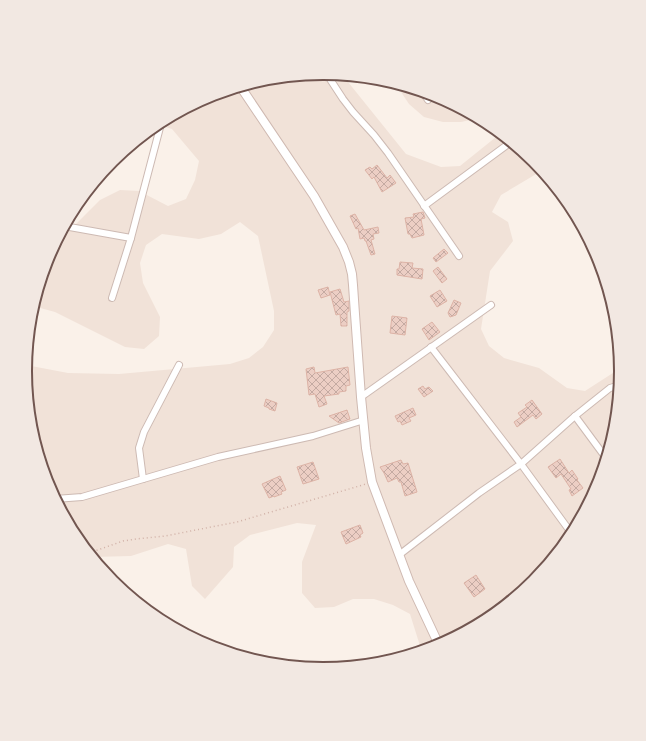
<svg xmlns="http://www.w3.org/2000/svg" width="646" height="741" viewBox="0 0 646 741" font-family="Arial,sans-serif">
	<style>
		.residential { fill: #f1e2d8 }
		.building { fill: url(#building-cross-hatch); stroke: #ddb3a6 }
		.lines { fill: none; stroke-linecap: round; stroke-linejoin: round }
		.minor-casing { stroke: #cdbab3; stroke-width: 8 }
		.secondary-casing { stroke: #cfb9b1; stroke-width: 10 }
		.path { stroke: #d1b1a7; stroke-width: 1.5; stroke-dasharray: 1 3; stroke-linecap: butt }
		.minor { stroke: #fff; stroke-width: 6 }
		.secondary { stroke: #fff; stroke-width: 8 }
		.rim { fill: none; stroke: #725650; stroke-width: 2 }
	</style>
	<defs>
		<pattern id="building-cross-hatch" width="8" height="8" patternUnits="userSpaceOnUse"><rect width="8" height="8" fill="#eccec4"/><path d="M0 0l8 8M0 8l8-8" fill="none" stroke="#c4aaa2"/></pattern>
	</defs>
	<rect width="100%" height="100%" fill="#faf1e9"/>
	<g class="residential">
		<path d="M 323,73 L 344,75 L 344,77 L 406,154 L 441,167 L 460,166 L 501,133 L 534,160 L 543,170 L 501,195 L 492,212 L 508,222 L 513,241 L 490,271 L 481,329 L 489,346 L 504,358 L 539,368 L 567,388 L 585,391 L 616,371 L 621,373 L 615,429 L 598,485 L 571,536 L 534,581 L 488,618 L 437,646 L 420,651 L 421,649 L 410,614 L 393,605 L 374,599 L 353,599 L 334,607 L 315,608 L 302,593 L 302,562 L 316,525 L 297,523 L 250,535 L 234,547 L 233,567 L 205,599 L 192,586 L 186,549 L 168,544 L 131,556 L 93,557 L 75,536 L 48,484 L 31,428 L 25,370 L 26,365 L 68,373 L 119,374 L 230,364 L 249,358 L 263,347 L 274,330 L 274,311 L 258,236 L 240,222 L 221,234 L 199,239 L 162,234 L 146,245 L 140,263 L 143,283 L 160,317 L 159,336 L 144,349 L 125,347 L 55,312 L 33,306 L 48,256 L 63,228 L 74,226 L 100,200 L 120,190 L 139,191 L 168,206 L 186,199 L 195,180 L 199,161 L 172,129 L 156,124 L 158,123 L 209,95 L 265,78 Z"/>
		<path d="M 395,83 L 437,95 L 479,118 L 461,122 L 443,122 L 424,117 L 409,104 Z"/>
	</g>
	<g class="building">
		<path d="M 377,165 L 387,178 L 390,175 L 396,183 L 382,192 L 374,177 L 372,179 L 365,170 L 370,167 L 372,169 Z"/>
		<path d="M 423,212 L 425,218 L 421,219 L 424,235 L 412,238 L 410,234 L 408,234 L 405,218 L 414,217 L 413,214 Z"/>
		<path d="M 355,214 L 364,230 L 378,227 L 379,233 L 373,234 L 374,239 L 371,240 L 375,254 L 371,255 L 366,241 L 365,241 L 364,238 L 360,239 L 358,228 L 356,229 L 350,216 Z"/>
		<path d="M 444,249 L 448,253 L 436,262 L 433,258 Z"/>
		<path d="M 400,262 L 413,263 L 412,268 L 423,269 L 422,279 L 397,275 L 397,269 L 399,269 Z"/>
		<path d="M 438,267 L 447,279 L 442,283 L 433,271 Z"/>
		<path d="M 328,287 L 330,295 L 321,298 L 318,290 Z"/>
		<path d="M 340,289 L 344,302 L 349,301 L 349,311 L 347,312 L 347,326 L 341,326 L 340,314 L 336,315 L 330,292 Z"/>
		<path d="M 440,290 L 447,301 L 437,307 L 430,296 Z"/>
		<path d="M 454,300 L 461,303 L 456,315 L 450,317 L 448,313 Z"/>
		<path d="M 392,316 L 407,318 L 405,335 L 390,333 Z"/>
		<path d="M 432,322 L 440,332 L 429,340 L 422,329 Z"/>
		<path d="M 314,367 L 315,373 L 348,367 L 350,385 L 346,386 L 346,391 L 339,392 L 339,394 L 324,396 L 327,404 L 319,407 L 315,394 L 309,395 L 306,369 Z"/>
		<path d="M 423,386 L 425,389 L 429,387 L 433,391 L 424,397 L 418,389 Z"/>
		<path d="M 266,399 L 277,403 L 275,411 L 269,409 L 269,408 L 264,406 Z"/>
		<path d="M 532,400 L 542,414 L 536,419 L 533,415 L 517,427 L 514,422 L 521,417 L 518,413 L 527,407 L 525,405 Z"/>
		<path d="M 413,408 L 416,415 L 409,418 L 411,421 L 402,425 L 400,421 L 398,422 L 395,416 Z"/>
		<path d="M 347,410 L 350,419 L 339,423 L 329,416 Z"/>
		<path d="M 560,459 L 569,473 L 572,470 L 578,479 L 577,480 L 583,488 L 572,496 L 569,490 L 571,489 L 561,474 L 556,478 L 548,467 Z"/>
		<path d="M 401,460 L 403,464 L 408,463 L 417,492 L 405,496 L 401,482 L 399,482 L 397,478 L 388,482 L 384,473 L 380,467 Z"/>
		<path d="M 313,462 L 319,479 L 303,484 L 297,467 Z"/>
		<path d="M 280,476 L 286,490 L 281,492 L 282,494 L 274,497 L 274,496 L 269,498 L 262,484 Z"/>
		<path d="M 360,525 L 363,533 L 360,535 L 361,537 L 346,544 L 341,532 Z"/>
		<path d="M 476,575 L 485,589 L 474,597 L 464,583 Z"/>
		<path d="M 521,591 L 508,602 L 506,596 Z"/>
	</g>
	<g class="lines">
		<g class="minor-casing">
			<g id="minor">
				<path d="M 326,73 L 343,99 L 353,112 L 374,135 L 388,153 L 459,256"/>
				<path d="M 243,89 L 255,81"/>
				<path d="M 421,90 L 428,100"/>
				<path d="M 424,206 L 511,142"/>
				<path d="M 64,226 L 131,238"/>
				<path d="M 112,298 L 131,238 L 162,120"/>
				<path d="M 431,347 L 521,464 L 572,534"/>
				<path d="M 361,397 L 491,305"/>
				<path d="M 575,416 L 606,458"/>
				<path d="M 143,479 L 139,448 L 144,432 L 179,365"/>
				<path d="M 55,499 L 82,497 L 218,457 L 313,436 L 364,420"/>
				<path d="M 399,555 L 479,493 L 521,464 L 575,416 L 610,388 L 617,386 L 619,387"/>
			</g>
		</g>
		<g class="secondary-casing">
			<path id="secondary" d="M 240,86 L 314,196 L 343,247 L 349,262 L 352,274 L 353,285 L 355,314 L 361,397 L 366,448 L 372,482 L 409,581 L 439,645"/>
		</g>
		<path class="path" d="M 89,553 L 123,541 L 136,539 L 165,536 L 237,522 L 366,484"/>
		<use href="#minor" class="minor"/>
		<use href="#secondary" class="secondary"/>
	</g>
	<path d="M0 0H646V741H0ZM32 371a291 291 0 1 1 582 0a291 291 0 1 1-582 0Z" fill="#f2e8e2" fill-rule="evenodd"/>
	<path class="rim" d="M32 371a291 291 0 1 1 582 0a291 291 0 1 1-582 0Z"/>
</svg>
